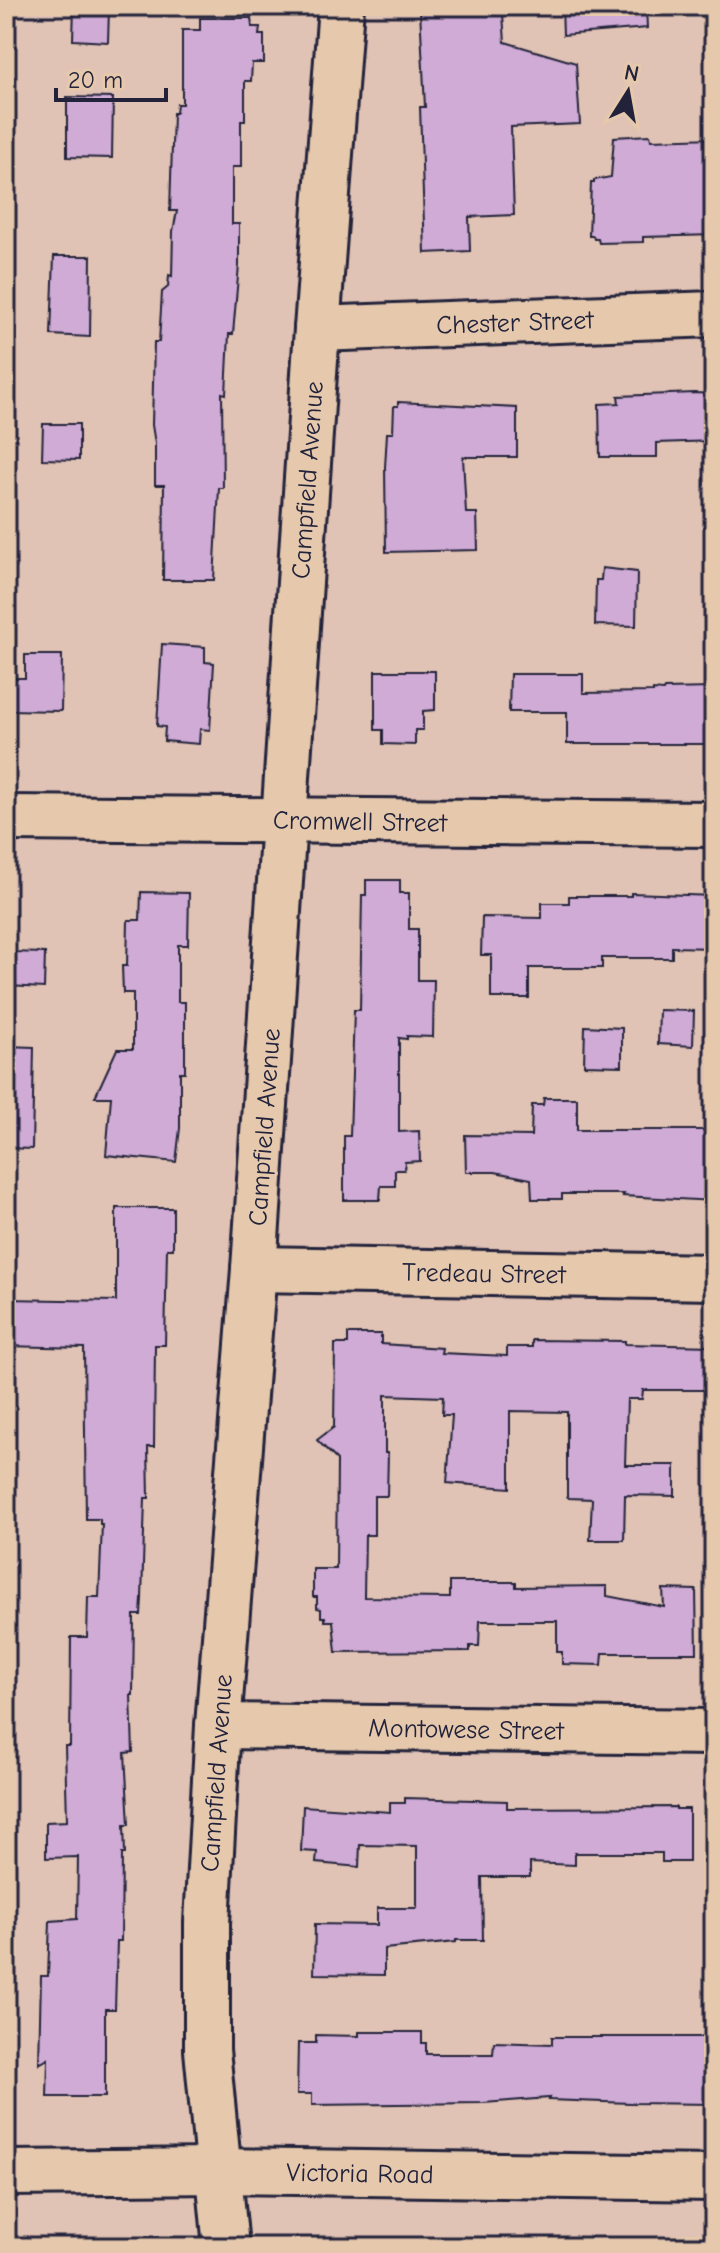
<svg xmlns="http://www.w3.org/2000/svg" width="720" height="2253" viewBox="0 0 720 2253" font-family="'Comic Neue',sans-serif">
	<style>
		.building { fill: #cfabd5; stroke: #22223b; stroke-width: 2 }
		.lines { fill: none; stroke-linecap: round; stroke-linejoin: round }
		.minor-casing { stroke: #22223b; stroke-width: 50 }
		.minor { stroke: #e6c9ad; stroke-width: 44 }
		.labels { text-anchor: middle; stroke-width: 6; stroke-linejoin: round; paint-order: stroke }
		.street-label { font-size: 26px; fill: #22223b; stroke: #e6c9ad }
	</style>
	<rect width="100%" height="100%" fill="#e1c3b5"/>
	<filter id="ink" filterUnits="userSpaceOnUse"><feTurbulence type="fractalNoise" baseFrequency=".0125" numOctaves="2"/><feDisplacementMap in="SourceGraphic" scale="16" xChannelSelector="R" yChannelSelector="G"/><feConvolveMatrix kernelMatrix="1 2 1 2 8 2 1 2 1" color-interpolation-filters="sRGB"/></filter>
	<g filter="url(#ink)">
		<g class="building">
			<path d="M 74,6 L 109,8 L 108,42 L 73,40 Z"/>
			<path d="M 562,6 L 646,6 L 647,28 L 563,35 Z"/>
			<path d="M 479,7 L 503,14 L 505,42 L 576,63 L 580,124 L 511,127 L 514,215 L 469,217 L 470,251 L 425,253 L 420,107 L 425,107 L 420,10 Z"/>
			<path d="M 200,18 L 251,18 L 252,27 L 260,27 L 259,35 L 264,35 L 264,63 L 252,63 L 251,81 L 245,81 L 245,121 L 241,121 L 241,167 L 232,167 L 232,224 L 239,224 L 239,265 L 233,334 L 229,334 L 226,394 L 222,393 L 223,488 L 219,488 L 214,580 L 163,580 L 164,485 L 155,485 L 155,444 L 152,425 L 154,342 L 159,342 L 162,292 L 168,287 L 169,275 L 172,276 L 173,231 L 177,211 L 170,211 L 173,113 L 176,113 L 177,104 L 182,104 L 182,30 L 200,30 Z"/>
			<path d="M 67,97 L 113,98 L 112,158 L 67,157 Z"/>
			<path d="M 650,135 L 651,140 L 714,138 L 714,235 L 643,237 L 643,242 L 599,243 L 598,239 L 594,239 L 593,236 L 589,236 L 591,183 L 594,183 L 594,180 L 611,177 L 614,137 Z"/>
			<path d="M 54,256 L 91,256 L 90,337 L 51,335 Z"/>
			<path d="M 695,393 L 714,394 L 714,441 L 657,443 L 657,457 L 600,457 L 599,404 L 619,403 L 618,396 Z"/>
			<path d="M 398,402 L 517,408 L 517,457 L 463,457 L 466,513 L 477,513 L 478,550 L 386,552 L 385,467 L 387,433 L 393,433 L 394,406 L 398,406 Z"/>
			<path d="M 43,424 L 79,424 L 79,460 L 42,459 Z"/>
			<path d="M 602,568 L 637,572 L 636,626 L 595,625 L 596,580 L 601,580 Z"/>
			<path d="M 162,644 L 205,647 L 205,662 L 214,663 L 210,730 L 200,729 L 199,744 L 164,741 L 165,727 L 157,726 Z"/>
			<path d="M 25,655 L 62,655 L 61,711 L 6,710 L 6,678 L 25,678 Z"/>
			<path d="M 375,671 L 435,671 L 435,710 L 423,711 L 423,730 L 415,730 L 415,745 L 383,744 L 383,730 L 375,730 Z"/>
			<path d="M 510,674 L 583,674 L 583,693 L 653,692 L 653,690 L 663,691 L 664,689 L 712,688 L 712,744 L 567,744 L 567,712 L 509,712 Z"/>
			<path d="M 366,880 L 400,880 L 400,893 L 409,893 L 409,929 L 418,929 L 418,980 L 434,980 L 433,1037 L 407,1036 L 407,1039 L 399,1038 L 399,1132 L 419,1131 L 420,1161 L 405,1162 L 404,1170 L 395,1170 L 395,1186 L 381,1186 L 380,1200 L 344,1200 L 344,1136 L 350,1136 L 354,1010 L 360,1010 L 362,895 L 366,895 Z"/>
			<path d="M 141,892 L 189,893 L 188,945 L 178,945 L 178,1002 L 185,1002 L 185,1072 L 180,1072 L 180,1128 L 176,1162 L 106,1155 L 111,1097 L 95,1097 L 117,1049 L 133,1049 L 133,993 L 123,993 L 122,966 L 127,966 L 128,920 L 140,920 Z"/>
			<path d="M 631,893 L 714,896 L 714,948 L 672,947 L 672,958 L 602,958 L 602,968 L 529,968 L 529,998 L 491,998 L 491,955 L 481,955 L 482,917 L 542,918 L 542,903 L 569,903 L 569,896 L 631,896 Z"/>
			<path d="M 8,952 L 45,953 L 44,988 L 7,986 Z"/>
			<path d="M 659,1010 L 694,1011 L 693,1046 L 658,1044 Z"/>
			<path d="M 585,1026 L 622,1028 L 622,1066 L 584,1065 Z"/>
			<path d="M 6,1046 L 34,1047 L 32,1149 L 6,1148 Z"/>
			<path d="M 544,1098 L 577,1098 L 577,1130 L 714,1130 L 714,1201 L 623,1196 L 624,1194 L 562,1194 L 562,1199 L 532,1199 L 531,1179 L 495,1172 L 466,1172 L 465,1135 L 531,1136 L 532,1105 L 543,1105 Z"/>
			<path d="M 116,1208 L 173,1208 L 173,1249 L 167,1249 L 165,1345 L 155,1345 L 154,1447 L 148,1447 L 149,1498 L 145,1498 L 142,1599 L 141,1615 L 134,1615 L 133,1695 L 131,1695 L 133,1752 L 125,1753 L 129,1825 L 124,1825 L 125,1854 L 122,1854 L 121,1941 L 117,1941 L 115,2009 L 105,2009 L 105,2097 L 47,2097 L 48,2059 L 39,2064 L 41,1976 L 48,1976 L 50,1921 L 77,1919 L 78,1857 L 46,1858 L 46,1822 L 67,1821 L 65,1746 L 70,1746 L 71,1637 L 87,1637 L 88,1597 L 99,1597 L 102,1524 L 100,1524 L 100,1519 L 86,1519 L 84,1348 L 6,1346 L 6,1299 L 116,1301 Z"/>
			<path d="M 348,1334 L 381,1334 L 381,1344 L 442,1348 L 441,1353 L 507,1356 L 507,1347 L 532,1347 L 532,1340 L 625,1341 L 625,1344 L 714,1346 L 714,1390 L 643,1390 L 642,1399 L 627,1399 L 625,1465 L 675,1465 L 675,1496 L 625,1495 L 624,1540 L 590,1540 L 592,1499 L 569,1498 L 567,1496 L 567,1412 L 510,1411 L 510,1488 L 447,1483 L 452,1415 L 442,1415 L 443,1397 L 385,1395 L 385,1453 L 388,1453 L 387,1496 L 374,1496 L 374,1535 L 365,1535 L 364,1597 L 450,1598 L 450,1582 L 516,1582 L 516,1587 L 607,1586 L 607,1596 L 664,1607 L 663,1589 L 696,1590 L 697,1653 L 603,1653 L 602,1665 L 562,1664 L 562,1652 L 557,1652 L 557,1621 L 480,1621 L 479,1646 L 470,1646 L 470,1651 L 336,1652 L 333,1621 L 325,1621 L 325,1617 L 321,1617 L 321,1609 L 317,1608 L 317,1597 L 313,1597 L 313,1569 L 336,1569 L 337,1460 L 317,1440 L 334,1427 L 335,1344 L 348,1344 Z"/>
			<path d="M 405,1798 L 507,1801 L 507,1808 L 676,1807 L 676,1809 L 689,1809 L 689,1862 L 662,1862 L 662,1853 L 575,1853 L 575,1865 L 530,1863 L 530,1877 L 482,1877 L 483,1940 L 456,1940 L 456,1942 L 384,1949 L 384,1975 L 314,1974 L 315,1924 L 377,1925 L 377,1908 L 417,1908 L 417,1846 L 360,1845 L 359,1867 L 316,1863 L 317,1852 L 301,1851 L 303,1806 L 390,1812 L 390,1803 L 405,1803 Z"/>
			<path d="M 359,2032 L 422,2032 L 422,2043 L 426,2043 L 426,2054 L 493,2054 L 494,2042 L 552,2044 L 552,2037 L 714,2037 L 714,2104 L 631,2103 L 549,2100 L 550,2098 L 484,2103 L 312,2105 L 312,2094 L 297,2094 L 298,2043 L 316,2043 L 316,2035 L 359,2036 Z"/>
		</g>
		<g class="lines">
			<g class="minor-casing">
				<g id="minor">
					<path d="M 317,329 L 714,314"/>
					<path d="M 6,818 L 714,824"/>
					<path d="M 254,1269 L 714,1277"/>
					<path d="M 218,1726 L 714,1732"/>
					<path d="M 6,2173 L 220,2171 L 714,2178"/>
					<path d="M 226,2247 L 207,2050 L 207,1923 L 218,1726 L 254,1269 L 317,329 L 341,6"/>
				</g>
			</g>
			<use href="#minor" class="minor"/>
		</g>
	</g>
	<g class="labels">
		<g class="street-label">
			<text transform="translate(515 322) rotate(-2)" y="9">Chester Street</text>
			<text transform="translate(307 480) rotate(-86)" y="9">Campfield Avenue</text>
			<text transform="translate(360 821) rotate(1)" y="9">Cromwell Street</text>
			<text transform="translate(264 1127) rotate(-86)" y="9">Campfield Avenue</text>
			<text transform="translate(484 1273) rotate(1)" y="9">Tredeau Street</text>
			<text transform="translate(466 1729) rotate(1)" y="9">Montowese Street</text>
			<text transform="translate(216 1773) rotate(-86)" y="9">Campfield Avenue</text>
			<text transform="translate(360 2173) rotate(1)" y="9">Victoria Road</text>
		</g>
	</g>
	<rect width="720" height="2253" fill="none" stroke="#e6c9ad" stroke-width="32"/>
	<rect x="16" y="16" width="688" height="2221" fill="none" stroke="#22223b" stroke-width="3" filter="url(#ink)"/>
	<g transform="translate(628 92) rotate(11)" stroke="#e6c9ad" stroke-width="6" paint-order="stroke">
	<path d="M0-6L14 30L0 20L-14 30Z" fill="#22223b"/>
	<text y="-12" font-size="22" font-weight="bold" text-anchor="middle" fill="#22223b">N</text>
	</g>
	<path d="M56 88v12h110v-12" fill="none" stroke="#22223b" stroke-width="4"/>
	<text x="68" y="88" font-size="24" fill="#22223b" stroke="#e6c9ad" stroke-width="6" paint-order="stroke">20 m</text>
</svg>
